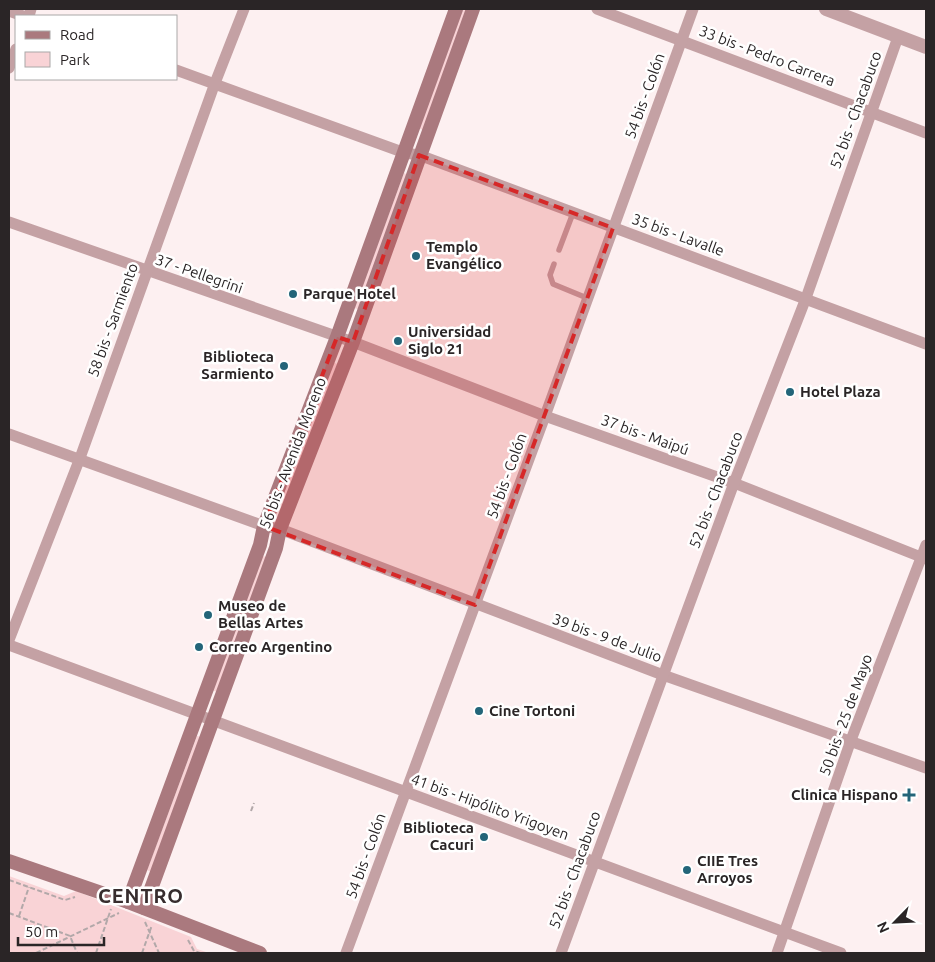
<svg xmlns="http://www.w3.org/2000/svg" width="935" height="962" font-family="Ubuntu,sans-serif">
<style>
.green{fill:#f9d3d6}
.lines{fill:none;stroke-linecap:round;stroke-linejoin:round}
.path{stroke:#b2a8a9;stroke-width:2;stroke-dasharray:5 2.5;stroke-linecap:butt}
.service{stroke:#c4a1a4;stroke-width:5.5}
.minor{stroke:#c4a1a4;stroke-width:11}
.tertiary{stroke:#c4a1a4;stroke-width:14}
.secondary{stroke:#aa797e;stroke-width:14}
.marked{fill:#d62828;fill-opacity:0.2;stroke:#d62828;stroke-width:4;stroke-dasharray:10 6;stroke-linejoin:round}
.poi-dot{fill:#236579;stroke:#fff;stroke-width:2}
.labels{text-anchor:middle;stroke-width:5;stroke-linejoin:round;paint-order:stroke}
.street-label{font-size:15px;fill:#2a2526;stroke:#fff}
.poi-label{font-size:15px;font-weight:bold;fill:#2a2526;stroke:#fff;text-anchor:start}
.district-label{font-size:20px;font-weight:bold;letter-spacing:1px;fill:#372d2e;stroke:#fff}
</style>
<rect width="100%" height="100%" fill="#fdf0f1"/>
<g class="green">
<path d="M462 9H468L423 130 418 128Z"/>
<path d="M404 173 408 175 358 309 354 308Z"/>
<path d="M333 362 337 364 287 498 283 497Z"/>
<path d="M262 556 267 557 217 692 212 690Z"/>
<path d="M197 736 201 737 151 872 147 870Z"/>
<path d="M9 876 64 896 76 891 191 937 197 949 209 953H9Z"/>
</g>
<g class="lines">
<g class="path">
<path d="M251 811 254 803"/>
<path d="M9 880 65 900 75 897"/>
<path d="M9 913 70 936 77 953"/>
<path d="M19 916 29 887"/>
<path d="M145 922 159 953"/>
<path d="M188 940 194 951 200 953"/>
<path d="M36 953 119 913"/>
<path d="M96 953 111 909"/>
<path d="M142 953 152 925"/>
</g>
<g class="service">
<path d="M559 250 573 213"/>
<path d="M554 264 550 275 553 284 587 298"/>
</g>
<g class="minor">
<path d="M597 9 926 133"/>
<path d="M9 11 23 16"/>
<path d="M29 16 31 9"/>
<path d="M9 68 16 49"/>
<path d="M176 70 405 153 419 155 926 344"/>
<path d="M9 222 353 342 545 416 734 483 926 559"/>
<path d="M9 434 264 526 280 529 663 675 926 768"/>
<path d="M9 640 80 458 215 83 244 9"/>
<path d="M9 645 841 953"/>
<path d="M346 953 545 416 693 9"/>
<path d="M561 953 734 483 806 298 898 37"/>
<path d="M777 953 851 740 926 545"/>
</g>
<path class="tertiary" d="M826 9 926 47"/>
<g class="secondary">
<path d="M9 861 128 902 260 953"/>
<path d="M128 902 260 545 264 526 337 337 456 9"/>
<path d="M144 908 276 548 280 529 353 342 473 9"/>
</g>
</g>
<path class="marked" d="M419 155 613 228 475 605 264 526 337 337 353 342Z"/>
<g class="poi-dot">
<circle cx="416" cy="256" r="5"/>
<circle cx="293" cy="294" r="5"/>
<circle cx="398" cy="341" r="5"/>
<circle cx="284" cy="366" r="5"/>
<circle cx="790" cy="392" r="5"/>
<circle cx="208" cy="615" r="5"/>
<circle cx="199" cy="647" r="5"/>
<circle cx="479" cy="711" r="5"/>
<path d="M906.5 787.5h5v5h5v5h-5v5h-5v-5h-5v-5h5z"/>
<circle cx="484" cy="837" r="5"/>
<circle cx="687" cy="870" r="5"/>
</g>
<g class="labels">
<g class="street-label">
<text transform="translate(767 56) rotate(21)" y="5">33 bis - Pedro Carrera</text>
<text transform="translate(645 96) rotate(-70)" y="5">54 bis - Colón</text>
<text transform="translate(856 110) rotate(-70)" y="5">52 bis - Chacabuco</text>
<text transform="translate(678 235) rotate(20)" y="5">35 bis - Lavalle</text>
<text transform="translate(199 274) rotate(19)" y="5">37 - Pellegrini</text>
<text transform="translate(113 320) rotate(-70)" y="5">58 bis - Sarmiento</text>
<text transform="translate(645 435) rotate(20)" y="5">37 bis - Maipú</text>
<text transform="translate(293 453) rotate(-69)" y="5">56 bis - Avenida Moreno</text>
<text transform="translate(507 476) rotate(-70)" y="5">54 bis - Colón</text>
<text transform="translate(716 490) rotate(-69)" y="5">52 bis - Chacabuco</text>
<text transform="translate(607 638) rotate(20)" y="5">39 bis - 9 de Julio</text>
<text transform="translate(846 715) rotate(-70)" y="5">50 bis - 25 de Mayo</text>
<text transform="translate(490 807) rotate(20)" y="5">41 bis - Hipólito Yrigoyen</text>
<text transform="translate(366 856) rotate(-70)" y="5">54 bis - Colón</text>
<text transform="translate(575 870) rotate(-70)" y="5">52 bis - Chacabuco</text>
</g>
<g class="poi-label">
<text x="426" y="252">Templo<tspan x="426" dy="17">Evangélico</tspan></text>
<text x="303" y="299">Parque Hotel</text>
<text x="408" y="337">Universidad<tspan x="408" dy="17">Siglo 21</tspan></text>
<text x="274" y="362" text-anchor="end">Biblioteca<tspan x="274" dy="17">Sarmiento</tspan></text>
<text x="800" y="397">Hotel Plaza</text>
<text x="218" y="611">Museo de<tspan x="218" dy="17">Bellas Artes</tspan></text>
<text x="209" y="652">Correo Argentino</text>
<text x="489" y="716">Cine Tortoni</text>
<text x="898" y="800" text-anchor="end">Clinica Hispano</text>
<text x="474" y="833" text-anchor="end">Biblioteca<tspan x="474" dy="17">Cacuri</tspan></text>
<text x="697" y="866">CIIE Tres<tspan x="697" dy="17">Arroyos</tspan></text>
</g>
<g class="district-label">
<text x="141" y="903">CENTRO</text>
</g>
</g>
<rect width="935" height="962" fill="none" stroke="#2a2526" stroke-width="20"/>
<rect x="15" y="15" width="162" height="65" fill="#ffffff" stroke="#aaa8a8"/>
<rect x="25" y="31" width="25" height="8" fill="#aa797e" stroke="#aaa8a8"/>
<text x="60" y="40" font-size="15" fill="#2a2526">Road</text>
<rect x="25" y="52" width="25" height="15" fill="#f9d3d6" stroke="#aaa8a8"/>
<text x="60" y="65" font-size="15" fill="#2a2526">Park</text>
<g transform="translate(895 922) rotate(246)" stroke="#ffffff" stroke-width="4" paint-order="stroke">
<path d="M0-4L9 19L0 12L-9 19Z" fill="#2a2526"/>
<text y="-8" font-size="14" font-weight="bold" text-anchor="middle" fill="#2a2526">N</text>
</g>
<path d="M18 937v8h86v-8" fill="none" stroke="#2a2526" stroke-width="2.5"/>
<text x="25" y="937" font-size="15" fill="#2a2526" stroke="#ffffff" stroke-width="4" paint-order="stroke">50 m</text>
</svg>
